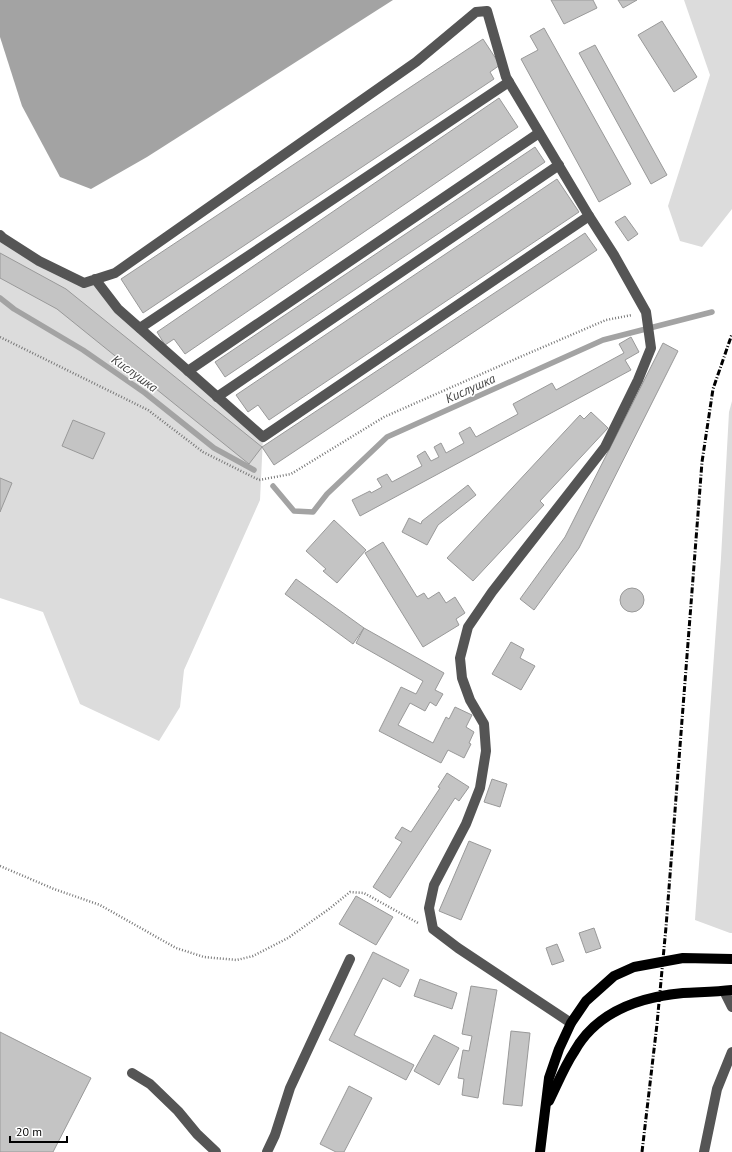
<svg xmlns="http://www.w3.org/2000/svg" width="732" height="1152" font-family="'PT Sans',sans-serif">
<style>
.green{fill:#dcdcdc}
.water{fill:#a3a3a3}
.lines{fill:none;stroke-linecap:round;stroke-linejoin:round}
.stream{stroke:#a3a3a3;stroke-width:5.5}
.building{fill:#c4c4c4;stroke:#999}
.path{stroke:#777;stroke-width:2.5;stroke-dasharray:1 2;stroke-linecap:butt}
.minor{stroke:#555;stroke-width:10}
.major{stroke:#000;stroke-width:10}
.rail{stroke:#000;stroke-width:3;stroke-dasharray:6 2 1 2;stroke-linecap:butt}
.labels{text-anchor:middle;stroke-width:3;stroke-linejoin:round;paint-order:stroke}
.water-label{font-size:13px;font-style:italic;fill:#444;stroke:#fff}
</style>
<rect width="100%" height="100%" fill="#fff"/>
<g class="green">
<path d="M684 0H732V209L702 247 680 241 668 206 710 75Z"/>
<path d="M0 235 84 283 95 279 118 309 263 437 260 500 184 670 180 707 159 741 80 704 43 612 0 598Z"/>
<path d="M732 401V933H730L695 920 721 558 729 412Z"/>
</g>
<path class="water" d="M0 0H393L147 157 91 189 60 177 22 106 0 37Z"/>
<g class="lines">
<g class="stream">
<path d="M0 298 14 309 83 350 145 393 214 448 254 470"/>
<path d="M273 486 294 511 313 512 327 494 387 437 603 340 712 312"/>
</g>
</g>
<g class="building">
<path d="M551 0H593L597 8 564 24Z"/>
<path d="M618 0H637L623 8Z"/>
<path d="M662 21 697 77 674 92 638 35Z"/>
<path d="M544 28 631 184 599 202 521 59 538 50 530 36Z"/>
<path d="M483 39 500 65 490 72 494 79 143 313 121 279Z"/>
<path d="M595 45 667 175 651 184 579 53Z"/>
<path d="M499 98 518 127 185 354 174 339 165 345 157 332Z"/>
<path d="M535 147 545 162 225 377 215 362Z"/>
<path d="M557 179 579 212 269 420 258 405 248 412 236 395Z"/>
<path d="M625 216 638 234 628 241 615 222Z"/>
<path d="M585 233 597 250 274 465 262 447Z"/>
<path d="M0 253 66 289 262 447 249 464 57 309 0 278Z"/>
<path d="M631 337 639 352 625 360 631 370 360 516 352 500 370 491 371 493 382 487 377 479 387 474 392 482 422 466 417 456 425 451 431 461 439 457 434 447 441 443 446 453 464 443 459 433 470 427 476 437 518 414 513 404 552 383 556 390 624 353 619 344Z"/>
<path d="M663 343 678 351 579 548 534 610 520 599 565 537Z"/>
<path d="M591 412 608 428 540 501 544 505 473 581 447 558 580 415 584 419Z"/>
<path d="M73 420 105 433 93 459 62 446Z"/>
<path d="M0 478 12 483 0 512Z"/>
<path d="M468 485 476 495 438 525 427 545 402 532 409 518 421 524 422 521Z"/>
<path d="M334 520 366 550 337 583 323 571 326 569 306 551Z"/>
<path d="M383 542 417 597 424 593 428 599 439 592 446 603 455 597 465 613 456 619 459 625 423 647 365 553Z"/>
<path d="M296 579 364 628 353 644 285 594Z"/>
<circle cx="632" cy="600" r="12"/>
<path d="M364 628 444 673 435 690 443 694 436 706 430 702 425 711 410 703 398 725 433 743 446 717 449 719 455 707 472 715 466 727 474 732 469 743 471 744 464 758 448 750 441 763 379 731 401 687 416 694 423 681 356 643Z"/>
<path d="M511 642 524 649 520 658 535 666 521 690 492 674Z"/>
<path d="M447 773 469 787 459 801 455 798 390 898 373 887 402 842 395 838 402 827 411 832 440 788 438 787Z"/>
<path d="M492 779 507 784 500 807 484 802Z"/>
<path d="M469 841 491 850 461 920 439 911Z"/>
<path d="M356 896 393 917 376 945 339 924Z"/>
<path d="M594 928 601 948 586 953 579 933Z"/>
<path d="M557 944 564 961 552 965 546 948Z"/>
<path d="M373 952 409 970 400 987 383 978 354 1035 414 1065 406 1080 329 1040Z"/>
<path d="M420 979 457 993 452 1009 414 996Z"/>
<path d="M471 986 497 990 478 1098 462 1095 464 1079 458 1078 463 1050 469 1051 472 1036 462 1034Z"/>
<path d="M511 1031 530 1033 522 1106 503 1104Z"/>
<path d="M0 1032 91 1078 53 1152H0Z"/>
<path d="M434 1035 459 1048 439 1085 414 1071Z"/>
<path d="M349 1086 372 1098 344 1152H336L320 1144Z"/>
</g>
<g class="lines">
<g class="path">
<path d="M0 337 148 410 203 452 259 480 291 474 384 417 520 357 606 320 632 315"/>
<path d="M0 866 54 889 100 905 176 948 204 957 237 960 253 956 288 938 329 909 350 892 364 893 418 923"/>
</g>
<g class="minor">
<path d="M0 235 3 238 39 261 84 283 115 273 416 62 476 12 487 11 506 77 589 216 263 437 118 309 95 279"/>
<path d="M140 328 509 82"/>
<path d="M188 371 539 133"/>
<path d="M217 397 559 165"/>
<path d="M724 991 732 1007"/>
<path d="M571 1023 458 948 433 929 429 908 434 885 466 824 480 788 486 751 484 724 470 700 462 678 460 658 468 627 492 592 605 447 638 380 651 348 646 312 614 255 589 216"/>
<path d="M132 1073 150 1084 178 1111 197 1134 216 1152"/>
<path d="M267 1152 275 1135 290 1088 350 959"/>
<path d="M704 1152 717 1089 732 1052"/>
</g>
<g class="major">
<path d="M549 1101C557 1085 564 1067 574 1052 596 1012 640 997 683 993 699 992 716 992 732 990"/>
<path d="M540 1152 549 1078 559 1049 571 1023 586 1001 614 976 634 967 683 958 732 959"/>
</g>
<path class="rail" d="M642 1152 657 1024 666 927 702 462 713 389 732 334"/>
</g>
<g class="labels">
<g class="water-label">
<text transform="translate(135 373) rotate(36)" y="5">Кислушка</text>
<text transform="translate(470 388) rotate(-24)" y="5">Кислушка</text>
</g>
</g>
<path d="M10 1136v6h57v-6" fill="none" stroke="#000000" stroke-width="2"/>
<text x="16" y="1136" font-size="12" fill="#000000" stroke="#ffffff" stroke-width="3" paint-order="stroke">20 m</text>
</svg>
